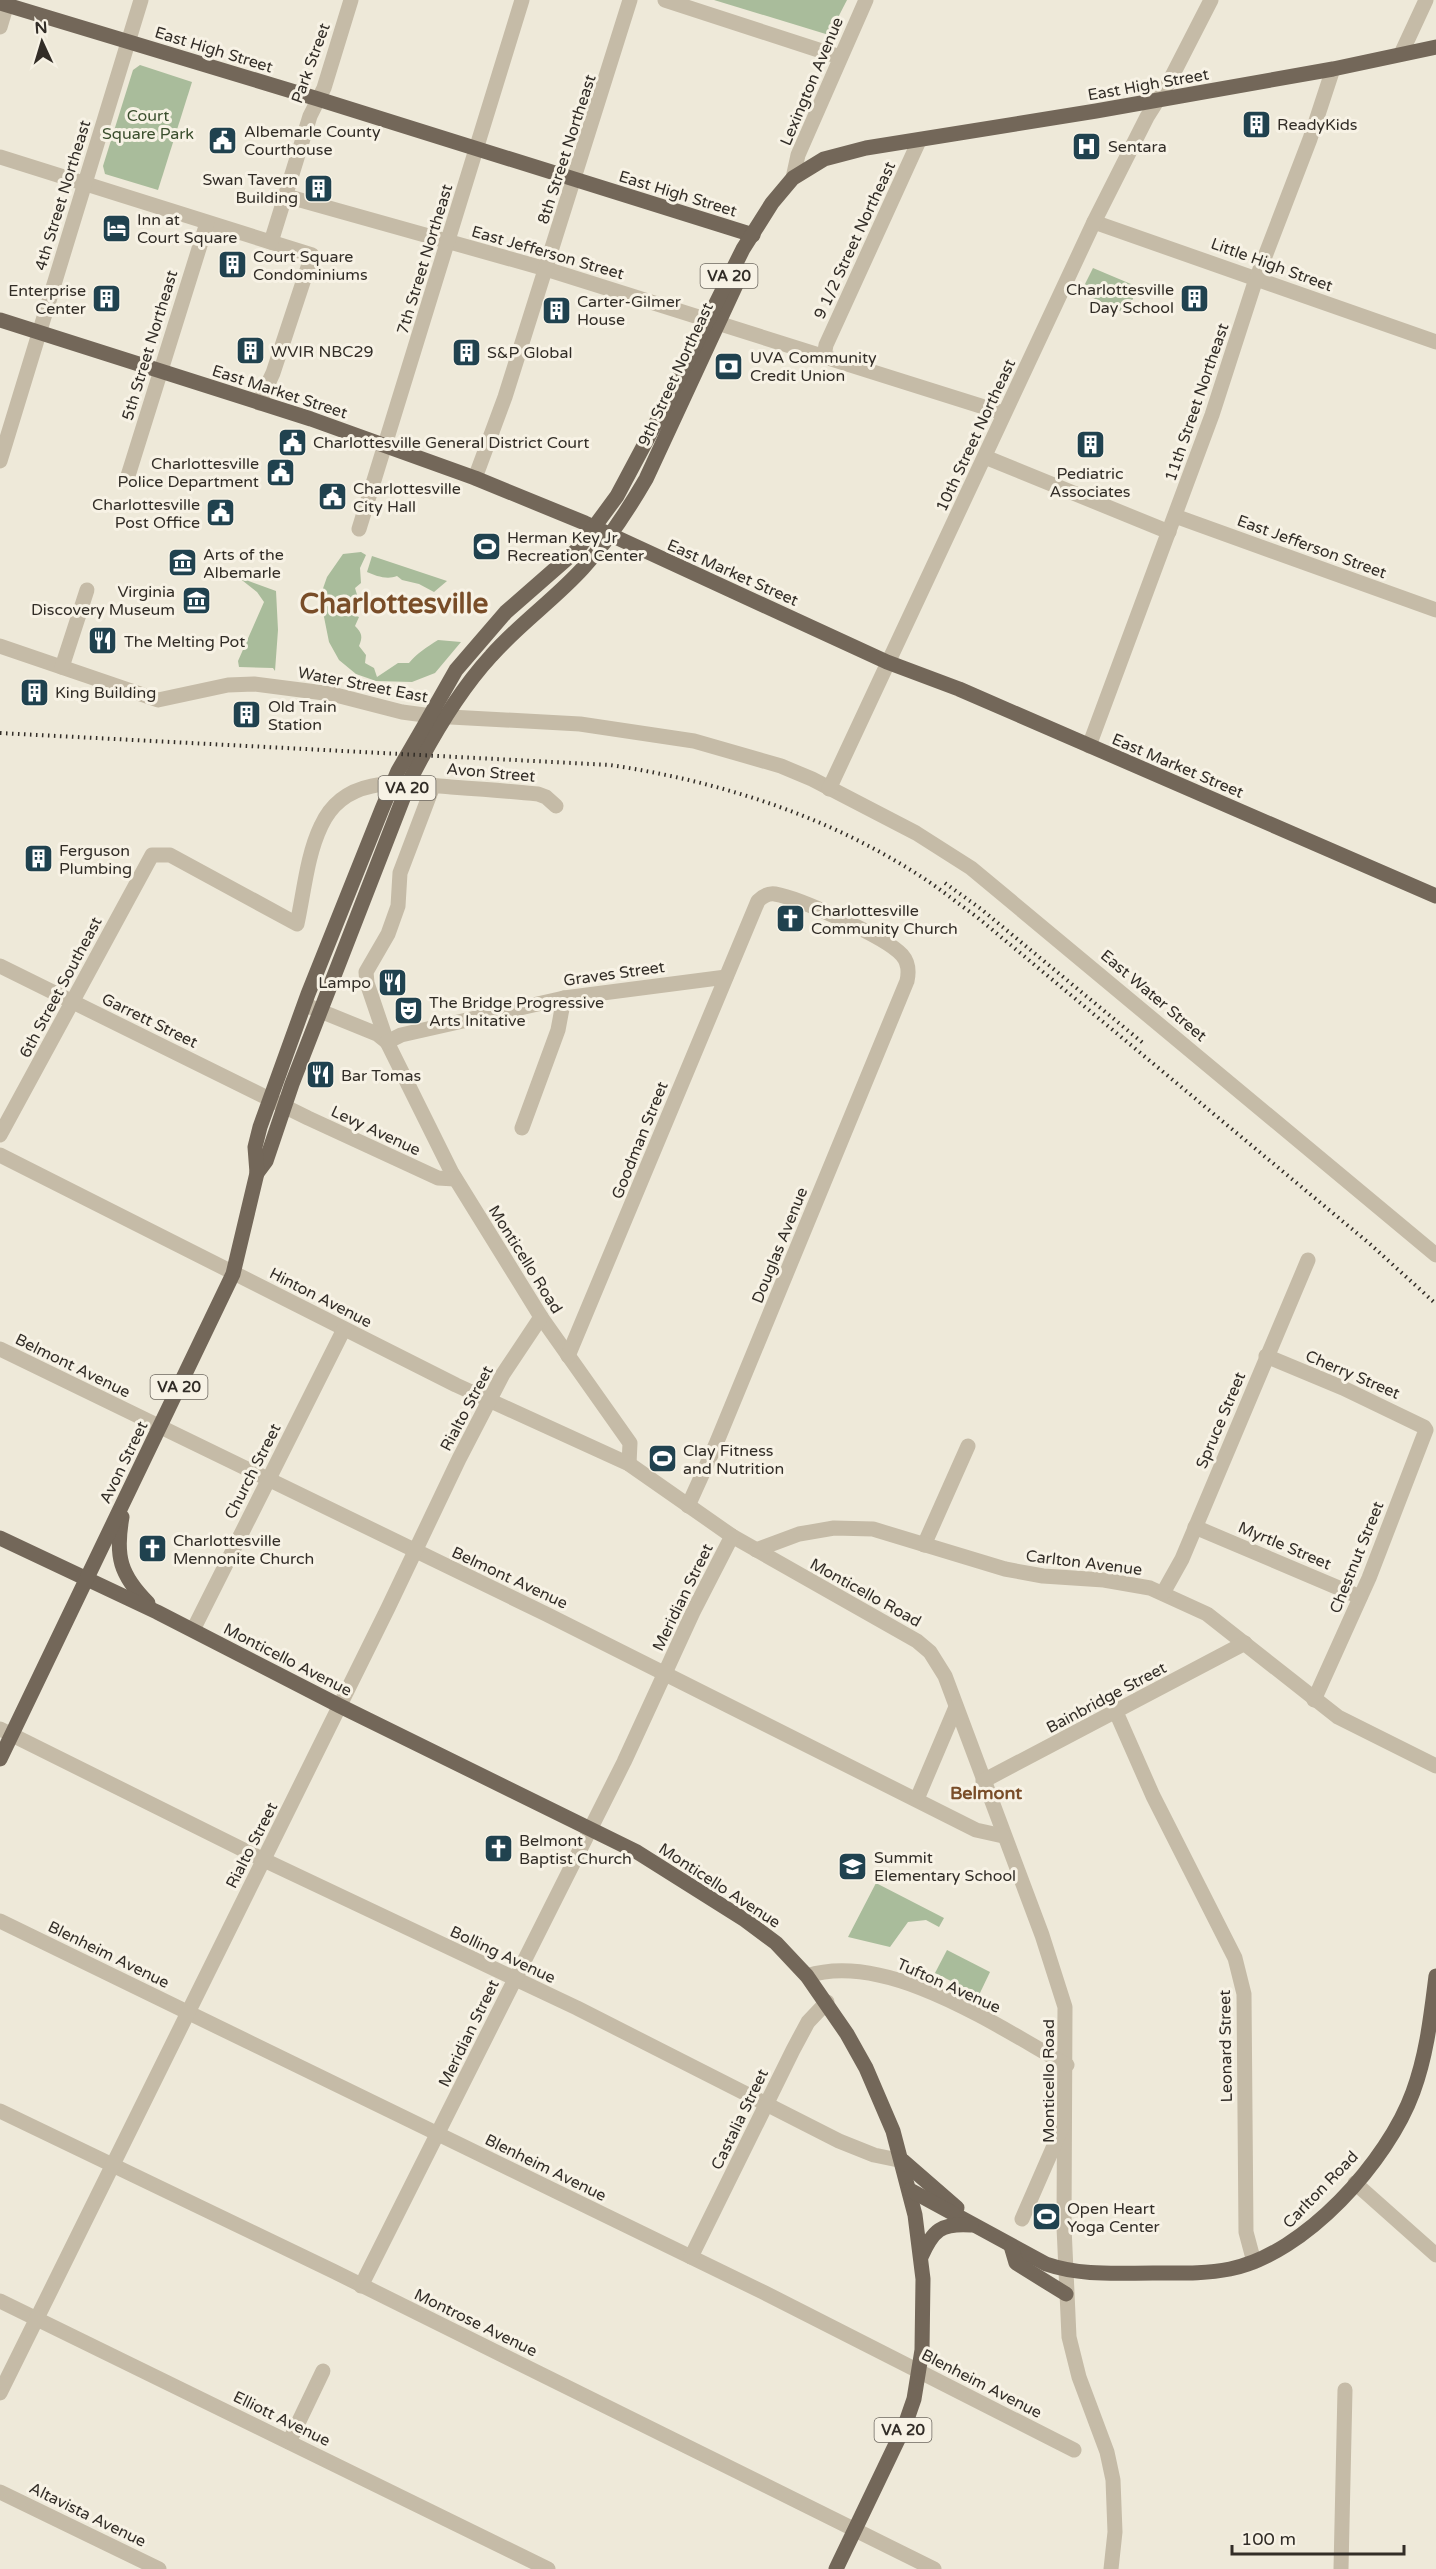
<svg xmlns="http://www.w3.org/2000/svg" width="1436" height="2569" font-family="'Varela Round',sans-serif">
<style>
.green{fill:#a9bc9b}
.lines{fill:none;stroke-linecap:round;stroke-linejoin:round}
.minor{stroke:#c5bba7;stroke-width:15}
.major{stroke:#736759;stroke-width:15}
.rail{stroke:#322d27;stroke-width:4;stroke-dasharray:1.5 4.5;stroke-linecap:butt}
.labels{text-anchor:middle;stroke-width:6;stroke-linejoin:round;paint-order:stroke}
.shield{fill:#f7f2e5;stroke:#6d6860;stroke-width:1.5}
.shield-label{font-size:15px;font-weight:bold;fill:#322d27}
.street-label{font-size:16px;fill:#322d27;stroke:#f7f2e5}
.park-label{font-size:16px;fill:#3a4e2d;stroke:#f7f2e5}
.poi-label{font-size:16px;fill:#322d27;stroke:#f7f2e5;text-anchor:start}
.neighbourhood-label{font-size:18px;font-weight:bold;fill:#794d28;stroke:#f7f2e5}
.town-label{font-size:28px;font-weight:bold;fill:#794d28;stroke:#f7f2e5}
</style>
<rect width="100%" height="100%" fill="#eee9d9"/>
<g class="green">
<path d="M714 0H847L829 35Z"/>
<path d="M140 65 192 82 158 190 105 174 103 166 133 70Z"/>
<path d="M1093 268 1138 287 1126 314 1081 292Z"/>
<path d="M361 552 366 555 360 568 361 583 355 588 358 598 354 605 358 610 320 597 327 577 343 554Z"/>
<path d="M372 556 447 581 434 592 419 584 402 580 397 576C387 580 376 576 367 572Z"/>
<path d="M238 577 276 591 278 630 275 671 273 668 239 667 238 661 264 602 257 592Z"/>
<path d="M329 606 359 617 355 626C362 633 363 637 359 646L366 655 365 663 374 668 377 677 398 663H409C417 653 427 647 438 640L461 642 435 673 412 682 376 681 356 674 339 660 329 642 322 607Z"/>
<path d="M876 1883 944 1918 939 1927 926 1920 908 1922 890 1947 848 1937Z"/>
<path d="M947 1950 990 1972 979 1995 935 1973Z"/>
</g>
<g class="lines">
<g class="minor">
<path d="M665 0 840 57"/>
<path d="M0 27 8 0"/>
<path d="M1401 54 1426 0"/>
<path d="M0 157 312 255 273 373 259 403"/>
<path d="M793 178 798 155 866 0"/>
<path d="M286 196 546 269 1003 413"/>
<path d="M1094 222 1436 342"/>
<path d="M271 242 310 116 324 88 351 0"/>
<path d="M824 356 826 345 919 141"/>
<path d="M985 457 1169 532"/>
<path d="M0 461 141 0"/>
<path d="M475 478 505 397 630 0"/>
<path d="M127 479 207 223"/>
<path d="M1175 516 1436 610"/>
<path d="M359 529 522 0"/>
<path d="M0 646 158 700 228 685 254 684 332 694 402 712 432 716 580 724 694 741 781 766 812 779 916 833 971 868 1436 1255"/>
<path d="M62 667 87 590"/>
<path d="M1089 746 1212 415 1254 285 1310 139 1333 69"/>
<path d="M433 786 400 873 398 906 388 934 366 972 367 983 387 1042 452 1173 541 1317 630 1443 629 1464"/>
<path d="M829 789 1094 222 1147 117 1169 82 1211 0"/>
<path d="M0 966 308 1118 438 1178 455 1179"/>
<path d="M308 1006 377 1034 387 1042"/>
<path d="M387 1042 401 1035 564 998 726 977"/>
<path d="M522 1128 558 1030 564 998"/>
<path d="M0 1135 152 855H170L297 924C304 892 307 855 321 826 345 773 403 783 451 787 480 789 509 791 538 794L546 797 556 806"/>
<path d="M0 1155 456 1385 629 1464 732 1536 917 1641 930 1652 945 1676 1042 1935 1065 2007 1064 2227 1069 2337 1079 2377 1107 2452 1113 2480 1115 2532 1111 2569"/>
<path d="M0 1349 546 1614 976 1830 1003 1836"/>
<path d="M568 1356 758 901C763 896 768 893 775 894 799 898 886 937 902 955 909 963 909 972 907 981L716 1444 688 1506"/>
<path d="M1266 1356 1343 1388 1424 1427 1426 1430 1369 1578 1314 1700"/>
<path d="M1195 1527 1360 1597"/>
<path d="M924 1545 968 1446"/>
<path d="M756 1550 799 1534 834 1528 873 1529 1005 1569 1043 1576 1104 1580 1150 1588 1207 1614 1338 1717 1436 1766"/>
<path d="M1163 1593 1182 1559 1308 1260"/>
<path d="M193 1630 344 1329"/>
<path d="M1116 1712 1153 1796 1235 1958 1244 1994 1246 2232 1254 2262"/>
<path d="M0 1729 264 1860 577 2008 839 2141 874 2155 903 2161"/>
<path d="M983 1781 1245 1643"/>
<path d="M917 1799 956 1707"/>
<path d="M0 1921 765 2293 1074 2450"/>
<path d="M807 1976C887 1950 998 2027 1067 2065"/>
<path d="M0 2111 333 2271 934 2569"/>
<path d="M1355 2183 1436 2255"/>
<path d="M1022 2219 1063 2125"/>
<path d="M691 2257 793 2050 808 2022 827 2002"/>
<path d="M361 2286 624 1762 693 1612 732 1536"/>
<path d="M0 2301 548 2569"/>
<path d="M0 2393 388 1608 459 1459 503 1374 541 1317"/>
<path d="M289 2442 323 2371"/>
<path d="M0 2492 159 2569"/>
<path d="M1341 2569 1345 2390"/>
</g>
<g class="major">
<path d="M0 3 318 99 753 235"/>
<path d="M0 320 311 419 475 478 585 523 887 662 959 689 1436 896"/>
<path d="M257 1173 266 1161 292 1084 411 778C433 735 458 692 491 656 519 624 555 599 583 568 608 541 628 510 646 479L741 274"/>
<path d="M122 1517C115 1556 120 1575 148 1603"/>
<path d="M0 1538 157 1612 340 1706 637 1852 745 1920 776 1943 807 1976 847 2034 866 2068 893 2131 915 2215 923 2279 922 2350 914 2399 905 2425 836 2569"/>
<path d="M0 1759 233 1274 257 1173 255 1147 260 1127 308 994 382 809 398 771 423 728 456 670 506 612 578 549 617 496 666 404 743 249 772 203 793 178 824 159 866 148 1096 111 1333 69 1436 47"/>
<path d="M903 2161 957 2208"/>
<path d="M910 2190 1046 2264C1081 2276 1117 2273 1153 2273 1179 2273 1205 2274 1230 2269 1305 2254 1388 2161 1413 2092 1427 2054 1431 2015 1436 1976"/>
<path d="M1011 2246 1016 2263 1066 2294"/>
<path d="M921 2257C933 2230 941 2223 971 2225"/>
</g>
<g class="rail">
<path d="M0 733 610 765C718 781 825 815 917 874 938 887 957 903 977 917L1370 1244 1436 1304"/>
<path d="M945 883 981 909 1143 1043"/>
</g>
</g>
<defs>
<symbol id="building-square" viewBox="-11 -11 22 22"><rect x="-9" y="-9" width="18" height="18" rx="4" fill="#20424f" stroke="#f7f2e5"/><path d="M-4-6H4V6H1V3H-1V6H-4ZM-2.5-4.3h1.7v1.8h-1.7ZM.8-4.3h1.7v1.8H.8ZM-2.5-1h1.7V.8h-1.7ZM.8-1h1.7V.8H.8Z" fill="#fff"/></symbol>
<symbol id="civic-square" viewBox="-11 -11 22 22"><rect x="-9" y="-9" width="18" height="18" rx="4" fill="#20424f" stroke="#f7f2e5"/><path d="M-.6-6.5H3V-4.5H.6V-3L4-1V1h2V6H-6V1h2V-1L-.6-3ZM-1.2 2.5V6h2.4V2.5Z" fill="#fff"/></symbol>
<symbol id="hospital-square" viewBox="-11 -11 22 22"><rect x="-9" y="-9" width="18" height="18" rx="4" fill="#20424f" stroke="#f7f2e5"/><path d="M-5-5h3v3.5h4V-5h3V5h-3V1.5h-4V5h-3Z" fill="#fff"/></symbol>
<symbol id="hotel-square" viewBox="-11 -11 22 22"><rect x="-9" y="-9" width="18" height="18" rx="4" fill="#20424f" stroke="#f7f2e5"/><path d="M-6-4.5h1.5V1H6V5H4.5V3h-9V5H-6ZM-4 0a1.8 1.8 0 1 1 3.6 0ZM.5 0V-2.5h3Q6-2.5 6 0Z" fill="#fff"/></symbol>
<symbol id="bank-square" viewBox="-11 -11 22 22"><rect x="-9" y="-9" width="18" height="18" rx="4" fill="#20424f" stroke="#f7f2e5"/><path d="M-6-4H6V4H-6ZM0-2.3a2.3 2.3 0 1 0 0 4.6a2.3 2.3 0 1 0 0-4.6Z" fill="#fff"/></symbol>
<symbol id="stadium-square" viewBox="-11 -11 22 22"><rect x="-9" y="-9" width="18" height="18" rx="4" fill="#20424f" stroke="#f7f2e5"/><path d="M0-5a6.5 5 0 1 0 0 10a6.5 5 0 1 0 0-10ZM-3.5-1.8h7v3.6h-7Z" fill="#fff"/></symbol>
<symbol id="museum-square" viewBox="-11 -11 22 22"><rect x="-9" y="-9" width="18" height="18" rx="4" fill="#20424f" stroke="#f7f2e5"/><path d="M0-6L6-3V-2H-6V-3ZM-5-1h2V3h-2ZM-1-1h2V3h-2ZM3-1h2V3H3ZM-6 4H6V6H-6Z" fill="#fff"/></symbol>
<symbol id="restaurant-square" viewBox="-11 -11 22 22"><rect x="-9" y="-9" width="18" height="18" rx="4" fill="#20424f" stroke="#f7f2e5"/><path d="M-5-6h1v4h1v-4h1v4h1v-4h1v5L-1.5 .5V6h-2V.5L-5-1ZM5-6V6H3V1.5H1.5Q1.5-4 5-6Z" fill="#fff"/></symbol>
<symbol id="church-square" viewBox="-11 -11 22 22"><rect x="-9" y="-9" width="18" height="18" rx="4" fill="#20424f" stroke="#f7f2e5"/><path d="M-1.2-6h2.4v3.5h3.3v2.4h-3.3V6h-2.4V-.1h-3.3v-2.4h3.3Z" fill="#fff"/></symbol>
<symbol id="theatre-square" viewBox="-11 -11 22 22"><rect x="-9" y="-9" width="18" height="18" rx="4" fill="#20424f" stroke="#f7f2e5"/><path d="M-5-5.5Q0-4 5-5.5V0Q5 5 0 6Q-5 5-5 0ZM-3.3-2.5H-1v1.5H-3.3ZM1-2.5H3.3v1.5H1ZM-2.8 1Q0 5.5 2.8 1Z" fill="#fff"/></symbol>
<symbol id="school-square" viewBox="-11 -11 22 22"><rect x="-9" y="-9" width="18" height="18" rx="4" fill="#20424f" stroke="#f7f2e5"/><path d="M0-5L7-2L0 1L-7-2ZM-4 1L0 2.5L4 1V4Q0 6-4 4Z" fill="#fff"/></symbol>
</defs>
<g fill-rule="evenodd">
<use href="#building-square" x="1240" y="108" width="33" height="33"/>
<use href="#civic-square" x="206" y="124" width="33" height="33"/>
<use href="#hospital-square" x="1070" y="130" width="33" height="33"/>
<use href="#building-square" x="302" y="172" width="33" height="33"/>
<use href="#hotel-square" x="100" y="212" width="33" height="33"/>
<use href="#building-square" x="216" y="248" width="33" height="33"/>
<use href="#building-square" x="1178" y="282" width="33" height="33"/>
<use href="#building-square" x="90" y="282" width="33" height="33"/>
<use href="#building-square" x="540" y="294" width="33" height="33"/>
<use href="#building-square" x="234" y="334" width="33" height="33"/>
<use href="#building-square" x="450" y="336" width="33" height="33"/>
<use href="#bank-square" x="712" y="350" width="33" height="33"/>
<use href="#civic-square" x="276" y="426" width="33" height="33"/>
<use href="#building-square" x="1074" y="428" width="33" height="33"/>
<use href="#civic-square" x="264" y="456" width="33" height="33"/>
<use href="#civic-square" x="316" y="480" width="33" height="33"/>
<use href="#civic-square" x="204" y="496" width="33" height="33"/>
<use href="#stadium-square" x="470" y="530" width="33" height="33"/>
<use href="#museum-square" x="166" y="546" width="33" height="33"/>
<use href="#museum-square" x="180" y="584" width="33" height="33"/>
<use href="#restaurant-square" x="86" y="624" width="33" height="33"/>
<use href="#building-square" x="18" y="676" width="33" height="33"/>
<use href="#building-square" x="230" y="698" width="33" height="33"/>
<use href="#building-square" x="22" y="842" width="33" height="33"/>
<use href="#church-square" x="774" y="902" width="33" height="33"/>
<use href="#restaurant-square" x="376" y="966" width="33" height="33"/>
<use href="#theatre-square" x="392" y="994" width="33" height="33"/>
<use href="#restaurant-square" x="304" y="1058" width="33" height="33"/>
<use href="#stadium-square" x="646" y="1442" width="33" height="33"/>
<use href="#church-square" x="136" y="1532" width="33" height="33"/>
<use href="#church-square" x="482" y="1832" width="33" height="33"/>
<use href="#school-square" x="836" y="1850" width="33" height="33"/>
<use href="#stadium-square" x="1030" y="2200" width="33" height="33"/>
</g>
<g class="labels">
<g class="shield">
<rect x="700.5" y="264" width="57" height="24" rx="4.5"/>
<rect x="378.5" y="776" width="57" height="24" rx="4.5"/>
<rect x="150.5" y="1375" width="57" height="24" rx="4.5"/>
<rect x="874.5" y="2418" width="57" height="24" rx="4.5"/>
</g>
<g class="shield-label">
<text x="729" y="281">VA 20</text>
<text x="407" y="793">VA 20</text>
<text x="179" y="1392">VA 20</text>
<text x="903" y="2435">VA 20</text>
</g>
<g class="street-label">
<text transform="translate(214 49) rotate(17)" y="6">East High Street</text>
<text transform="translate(310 63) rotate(-70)" y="6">Park Street</text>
<text transform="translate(811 81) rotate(-67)" y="6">Lexington Avenue</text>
<text transform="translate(1148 84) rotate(-10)" y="6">East High Street</text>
<text transform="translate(566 149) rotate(-72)" y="6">8th Street Northeast</text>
<text transform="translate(678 193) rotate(17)" y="6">East High Street</text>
<text transform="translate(62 195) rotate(-73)" y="6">4th Street Northeast</text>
<text transform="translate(854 240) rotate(-65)" y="6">9 1/2 Street Northeast</text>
<text transform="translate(548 252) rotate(16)" y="6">East Jefferson Street</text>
<text transform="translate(424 259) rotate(-73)" y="6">7th Street Northeast</text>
<text transform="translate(1272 264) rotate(20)" y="6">Little High Street</text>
<text transform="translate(149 345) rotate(-73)" y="6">5th Street Northeast</text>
<text transform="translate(675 374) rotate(-65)" y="6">9th Street Northeast</text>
<text transform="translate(280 391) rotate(18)" y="6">East Market Street</text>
<text transform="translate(1196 402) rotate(-71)" y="6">11th Street Northeast</text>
<text transform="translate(975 435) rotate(-65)" y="6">10th Street Northeast</text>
<text transform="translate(1312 546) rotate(20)" y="6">East Jefferson Street</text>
<text transform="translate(733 572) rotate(24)" y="6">East Market Street</text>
<text transform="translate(363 684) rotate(11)" y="6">Water Street East</text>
<text transform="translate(1178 765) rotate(23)" y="6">East Market Street</text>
<text transform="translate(491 772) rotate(5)" y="6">Avon Street</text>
<text transform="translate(614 973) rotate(-8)" y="6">Graves Street</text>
<text transform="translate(60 987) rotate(-62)" y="6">6th Street Southeast</text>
<text transform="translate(1154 995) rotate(40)" y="6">East Water Street</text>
<text transform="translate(150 1020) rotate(26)" y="6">Garrett Street</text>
<text transform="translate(376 1130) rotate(25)" y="6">Levy Avenue</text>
<text transform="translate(639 1140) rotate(-68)" y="6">Goodman Street</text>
<text transform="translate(779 1245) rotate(-68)" y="6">Douglas Avenue</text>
<text transform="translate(526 1259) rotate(58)" y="6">Monticello Road</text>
<text transform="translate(321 1297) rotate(27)" y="6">Hinton Avenue</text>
<text transform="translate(73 1365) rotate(26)" y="6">Belmont Avenue</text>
<text transform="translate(1353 1374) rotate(23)" y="6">Cherry Street</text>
<text transform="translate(466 1408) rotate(-62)" y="6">Rialto Street</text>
<text transform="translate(1220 1420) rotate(-67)" y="6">Spruce Street</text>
<text transform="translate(123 1462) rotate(-64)" y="6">Avon Street</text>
<text transform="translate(252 1471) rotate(-63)" y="6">Church Street</text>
<text transform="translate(1285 1545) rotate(23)" y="6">Myrtle Street</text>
<text transform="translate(1356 1557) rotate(-68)" y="6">Chestnut Street</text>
<text transform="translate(1084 1562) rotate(7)" y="6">Carlton Avenue</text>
<text transform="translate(510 1577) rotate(25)" y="6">Belmont Avenue</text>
<text transform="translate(866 1592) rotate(29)" y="6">Monticello Road</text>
<text transform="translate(682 1597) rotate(-64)" y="6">Meridian Street</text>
<text transform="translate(288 1659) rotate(27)" y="6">Monticello Avenue</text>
<text transform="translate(1106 1697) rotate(-28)" y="6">Bainbridge Street</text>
<text transform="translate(251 1845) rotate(-63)" y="6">Rialto Street</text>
<text transform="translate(720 1885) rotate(33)" y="6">Monticello Avenue</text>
<text transform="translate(109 1954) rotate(26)" y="6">Blenheim Avenue</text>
<text transform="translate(503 1954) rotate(25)" y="6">Bolling Avenue</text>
<text transform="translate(949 1985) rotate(24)" y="6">Tufton Avenue</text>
<text transform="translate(468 2033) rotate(-64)" y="6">Meridian Street</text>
<text transform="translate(1225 2046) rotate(-91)" y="6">Leonard Street</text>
<text transform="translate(1048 2081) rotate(-90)" y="6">Monticello Road</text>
<text transform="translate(739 2119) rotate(-64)" y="6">Castalia Street</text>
<text transform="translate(546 2167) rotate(26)" y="6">Blenheim Avenue</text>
<text transform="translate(1320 2189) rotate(-46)" y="6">Carlton Road</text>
<text transform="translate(476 2322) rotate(26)" y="6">Montrose Avenue</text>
<text transform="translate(982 2383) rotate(27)" y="6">Blenheim Avenue</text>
<text transform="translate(282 2418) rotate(26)" y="6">Elliott Avenue</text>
<text transform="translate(88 2514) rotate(26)" y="6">Altavista Avenue</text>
</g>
<g class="park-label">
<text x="148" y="121">Court<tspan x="148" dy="18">Square Park</tspan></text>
</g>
<g class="poi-label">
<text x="1277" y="130">ReadyKids</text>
<text x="244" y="137">Albemarle County<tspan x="244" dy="18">Courthouse</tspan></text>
<text x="1108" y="152">Sentara</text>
<text x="298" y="185" text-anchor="end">Swan Tavern<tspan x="298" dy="18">Building</tspan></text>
<text x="137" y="225">Inn at<tspan x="137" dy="18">Court Square</tspan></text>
<text x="253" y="262">Court Square<tspan x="253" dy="18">Condominiums</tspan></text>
<text x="1174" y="295" text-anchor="end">Charlottesville<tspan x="1174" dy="18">Day School</tspan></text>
<text x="86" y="296" text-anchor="end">Enterprise<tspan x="86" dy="18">Center</tspan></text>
<text x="577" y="307">Carter-Gilmer<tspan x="577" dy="18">House</tspan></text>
<text x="271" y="357">WVIR NBC29</text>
<text x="487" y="358">S&amp;P Global</text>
<text x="750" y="363">UVA Community<tspan x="750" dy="18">Credit Union</tspan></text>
<text x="313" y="448">Charlottesville General District Court</text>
<text x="259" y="469" text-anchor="end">Charlottesville<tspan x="259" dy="18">Police Department</tspan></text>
<text x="1090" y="479" text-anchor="middle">Pediatric<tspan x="1090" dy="18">Associates</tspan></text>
<text x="353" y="494">Charlottesville<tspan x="353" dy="18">City Hall</tspan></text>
<text x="200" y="510" text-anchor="end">Charlottesville<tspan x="200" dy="18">Post Office</tspan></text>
<text x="507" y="543">Herman Key Jr<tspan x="507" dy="18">Recreation Center</tspan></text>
<text x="203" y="560">Arts of the<tspan x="203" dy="18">Albemarle</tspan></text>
<text x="175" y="597" text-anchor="end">Virginia<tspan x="175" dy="18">Discovery Museum</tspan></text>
<text x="124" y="647">The Melting Pot</text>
<text x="55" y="698">King Building</text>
<text x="268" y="712">Old Train<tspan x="268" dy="18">Station</tspan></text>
<text x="59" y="856">Ferguson<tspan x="59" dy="18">Plumbing</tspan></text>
<text x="811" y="916">Charlottesville<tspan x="811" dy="18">Community Church</tspan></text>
<text x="371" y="988" text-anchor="end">Lampo</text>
<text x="429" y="1008">The Bridge Progressive<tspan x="429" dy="18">Arts Initative</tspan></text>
<text x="341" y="1081">Bar Tomas</text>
<text x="683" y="1456">Clay Fitness<tspan x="683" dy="18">and Nutrition</tspan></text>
<text x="173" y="1546">Charlottesville<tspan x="173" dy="18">Mennonite Church</tspan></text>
<text x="519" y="1846">Belmont<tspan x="519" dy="18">Baptist Church</tspan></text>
<text x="874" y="1863">Summit<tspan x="874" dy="18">Elementary School</tspan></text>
<text x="1067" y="2214">Open Heart<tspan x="1067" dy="18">Yoga Center</tspan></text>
</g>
<g class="neighbourhood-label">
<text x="986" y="1799">Belmont</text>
</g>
<g class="town-label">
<text x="394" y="613">Charlottesville</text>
</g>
</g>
<g transform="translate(42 42) rotate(356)" stroke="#f7f2e5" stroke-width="4.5" paint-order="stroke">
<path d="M0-4.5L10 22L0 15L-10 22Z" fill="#322d27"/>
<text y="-9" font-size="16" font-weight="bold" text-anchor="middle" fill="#322d27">N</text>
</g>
<path d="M1232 2545v9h172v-9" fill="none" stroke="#322d27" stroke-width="3"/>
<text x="1241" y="2545" font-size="18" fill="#322d27" stroke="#f7f2e5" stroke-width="4.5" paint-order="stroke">100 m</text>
</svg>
